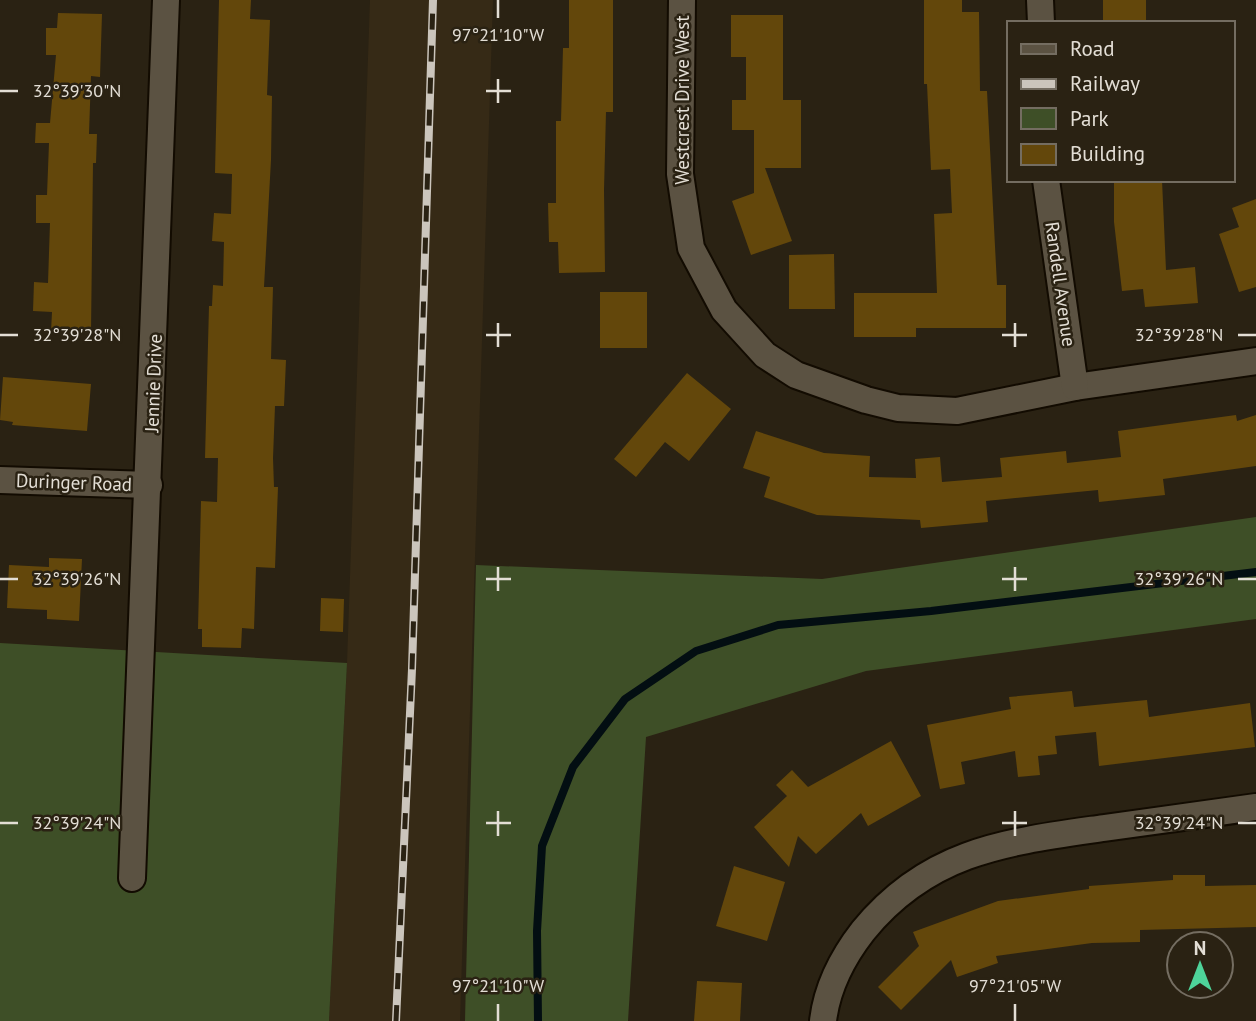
<svg xmlns="http://www.w3.org/2000/svg" width="1256" height="1021" font-family="'PT Sans',sans-serif">
<style>
.built{fill:#362a16}
.green{fill:#3e4f27}
.lines{fill:none;stroke-linecap:round;stroke-linejoin:round}
.stream{stroke:#030e12;stroke-width:8}
.building{fill:#63470b}
.minor-casing{stroke:#120b01;stroke-width:30}
.minor{stroke:#5b5242;stroke-width:26}
.rail-casing{stroke:#cbc5bc;stroke-width:8}
.rail{stroke:#2a2213;stroke-width:5;stroke-dasharray:16;stroke-linecap:butt}
.ticks{fill:none;stroke:#e3ded5;stroke-width:2.5}
.labels{text-anchor:middle;stroke-width:5;stroke-linejoin:round;paint-order:stroke}
.street-label{font-size:19px;fill:#e3ded5;stroke:#2a2213}
.ticks-label{font-size:18px;text-anchor:middle;fill:#e3ded5;stroke:#2a2213;stroke-width:5;stroke-linejoin:round;paint-order:stroke}
</style>
<rect width="100%" height="100%" fill="#2a2213"/>
<path class="built" d="M370 0H493L460 1021H329L347 663Z"/>
<g class="green">
<path d="M1256 517V619L866 671 646 737 628 1021H465L476 565 822 579Z"/>
<path d="M0 643 347 663 329 1021H0Z"/>
</g>
<g class="lines">
<path class="stream" d="M538 1021 537 931 542 846 573 767 625 699 696 651 778 625 931 611 1256 572"/>
</g>
<g class="building">
<path d="M219 0H251L250 19 270 20 267 95 272 96 271 160 264 287H273L271 359 286 360 284 406H275L273 458 274 487H278L275 568 256 567 254 629 242 628 241 648 202 647V629H198L201 501 217 502 218 458H205L209 306H212L213 285 223 286 224 242 212 241 214 213 231 214 232 174 215 173Z"/>
<path d="M569 0H613V112H606L604 190 605 272 559 273 558 242H549L548 203H556V121H561L563 48H569Z"/>
<path d="M924 0H962V12H979L980 91H987L997 285H1006V328H916V337H854V293H937L934 214 952 213 950 169 931 170 927 84H924Z"/>
<rect x="1103" y="0" width="43" height="23"/>
<path d="M58 13 102 14 100 77 91 76 89 134H97L96 163H93L91 333 51 332 52 312 33 311 34 282 48 283 50 223H36V195H47L49 143H35L36 123H50L56 55H46V28H57Z"/>
<path d="M731 15H783V100H801V168H765L792 241 751 255 732 201 754 193V130H732V100H746V57H731Z"/>
<path d="M1114 180H1162L1166 270 1195 267 1198 303 1145 307 1143 289 1122 291 1114 222Z"/>
<path d="M1256 199V287L1239 292 1219 234 1239 227 1232 208Z"/>
<path d="M834 254 835 309H789V255Z"/>
<rect x="600" y="292" width="47" height="56"/>
<path d="M687 373 731 409 689 461 665 442 636 477 614 459Z"/>
<path d="M3 377 91 384 87 431 12 425 13 422 0 420Z"/>
<path d="M1236 415 1237 421 1256 415V466L1163 479 1165 495 1099 502 1098 490 986 501 988 522 921 528 920 520 817 515 764 497 770 477 743 468 756 431 824 453 870 456 869 477 916 478 915 459 940 457 942 482 1002 477 1000 458 1066 451 1067 463 1121 457 1118 431Z"/>
<path d="M49 558 82 559 79 621 47 619V610L7 608 9 565 49 567Z"/>
<path d="M321 598 344 599 343 632 320 631Z"/>
<path d="M1072 691 1074 707 1147 700 1149 717 1250 703 1255 747 1099 766 1096 732 1055 736 1057 754 1038 756 1040 775 1018 777 1015 751 961 762 965 784 940 789 927 725 1011 709 1009 697Z"/>
<path d="M891 741 921 796 868 826 861 813 816 854 798 836 789 867 754 827 787 796 776 785 792 770 808 787Z"/>
<path d="M734 866 785 882 767 941 716 926Z"/>
<path d="M1173 875H1205V886L1256 885V927L1140 930V942L1092 943 996 956 998 963 957 977 951 960 901 1010 878 987 919 946 913 932 998 901 1089 889V886L1173 880Z"/>
<path d="M697 981 742 983 740 1021H694Z"/>
</g>
<g class="lines">
<defs>
<g id="minor">
<path d="M682 0 680 174 691 248 724 310 765 355 796 375 866 400 898 408 957 411 1075 387 1256 361"/>
<path d="M1040 0 1041 23"/>
<path d="M1046 180 1075 387"/>
<path d="M0 480 149 485"/>
<path d="M132 878 166 0"/>
<path d="M823 1021C827 987 842 958 863 931 929 850 1007 842 1104 828 1154 821 1205 814 1256 807"/>
</g>
</defs>
<use href="#minor" class="minor-casing"/>
<use href="#minor" class="minor"/>
<defs>
<path id="rail" d="M396 1021 412 669 433 0"/>
</defs>
<use href="#rail" class="rail-casing"/>
<use href="#rail" class="rail"/>
</g>
<path class="ticks" d="M498 0V18M498 79V103M0 91H18M486 91H511M498 323V347M1015 323V347M0 335H18M486 335H511M1002 335H1027M1238 335H1256M498 567V591M1015 567V591M0 579H18M486 579H511M1002 579H1027M1238 579H1256M498 811V836M1015 811V836M0 823H18M486 823H511M1002 823H1027M1238 823H1256M498 1004V1021M1015 1004V1021"/>
<g class="labels">
<g class="street-label">
<text transform="translate(682 100) rotate(-90)" y="7">Westcrest Drive West</text>
<text transform="translate(1061 284) rotate(82)" y="7">Randell Avenue</text>
<text transform="translate(153 383) rotate(-88)" y="7">Jennie Drive</text>
<text transform="translate(74 482) rotate(2)" y="7">Duringer Road</text>
</g>
</g>
<g class="ticks-label">
<text x="498" y="41">97°21'10"W</text>
<text x="77" y="97">32°39'30"N</text>
<text x="77" y="341">32°39'28"N</text>
<text x="1179" y="341">32°39'28"N</text>
<text x="77" y="585">32°39'26"N</text>
<text x="1179" y="585">32°39'26"N</text>
<text x="77" y="829">32°39'24"N</text>
<text x="1179" y="829">32°39'24"N</text>
<text x="498" y="992">97°21'10"W</text>
<text x="1015" y="992">97°21'05"W</text>
</g>
<rect x="1007" y="21" width="228" height="161" fill="#2a2213" stroke="#746d61" stroke-width="2"/>
<rect x="1021" y="44" width="35" height="10" fill="#5b5242" stroke="#746d61" stroke-width="2"/>
<text x="1070" y="56" font-size="21" fill="#e3ded5">Road</text>
<rect x="1021" y="79" width="35" height="10" fill="#cbc5bc" stroke="#746d61" stroke-width="2"/>
<text x="1070" y="91" font-size="21" fill="#e3ded5">Railway</text>
<rect x="1021" y="108" width="35" height="21" fill="#3e4f27" stroke="#746d61" stroke-width="2"/>
<text x="1070" y="126" font-size="21" fill="#e3ded5">Park</text>
<rect x="1021" y="144" width="35" height="21" fill="#63470b" stroke="#746d61" stroke-width="2"/>
<text x="1070" y="161" font-size="21" fill="#e3ded5">Building</text>
<g transform="translate(1200 965)"><circle r="33" fill="#2a2213" stroke="#746d61" stroke-width="2"/>
<path d="M0-5L12 26L0 18L-12 26Z" fill="#4ed39a"/>
<text y="-10" font-size="19" font-weight="bold" text-anchor="middle" fill="#e3ded5">N</text>
</g>
</svg>
